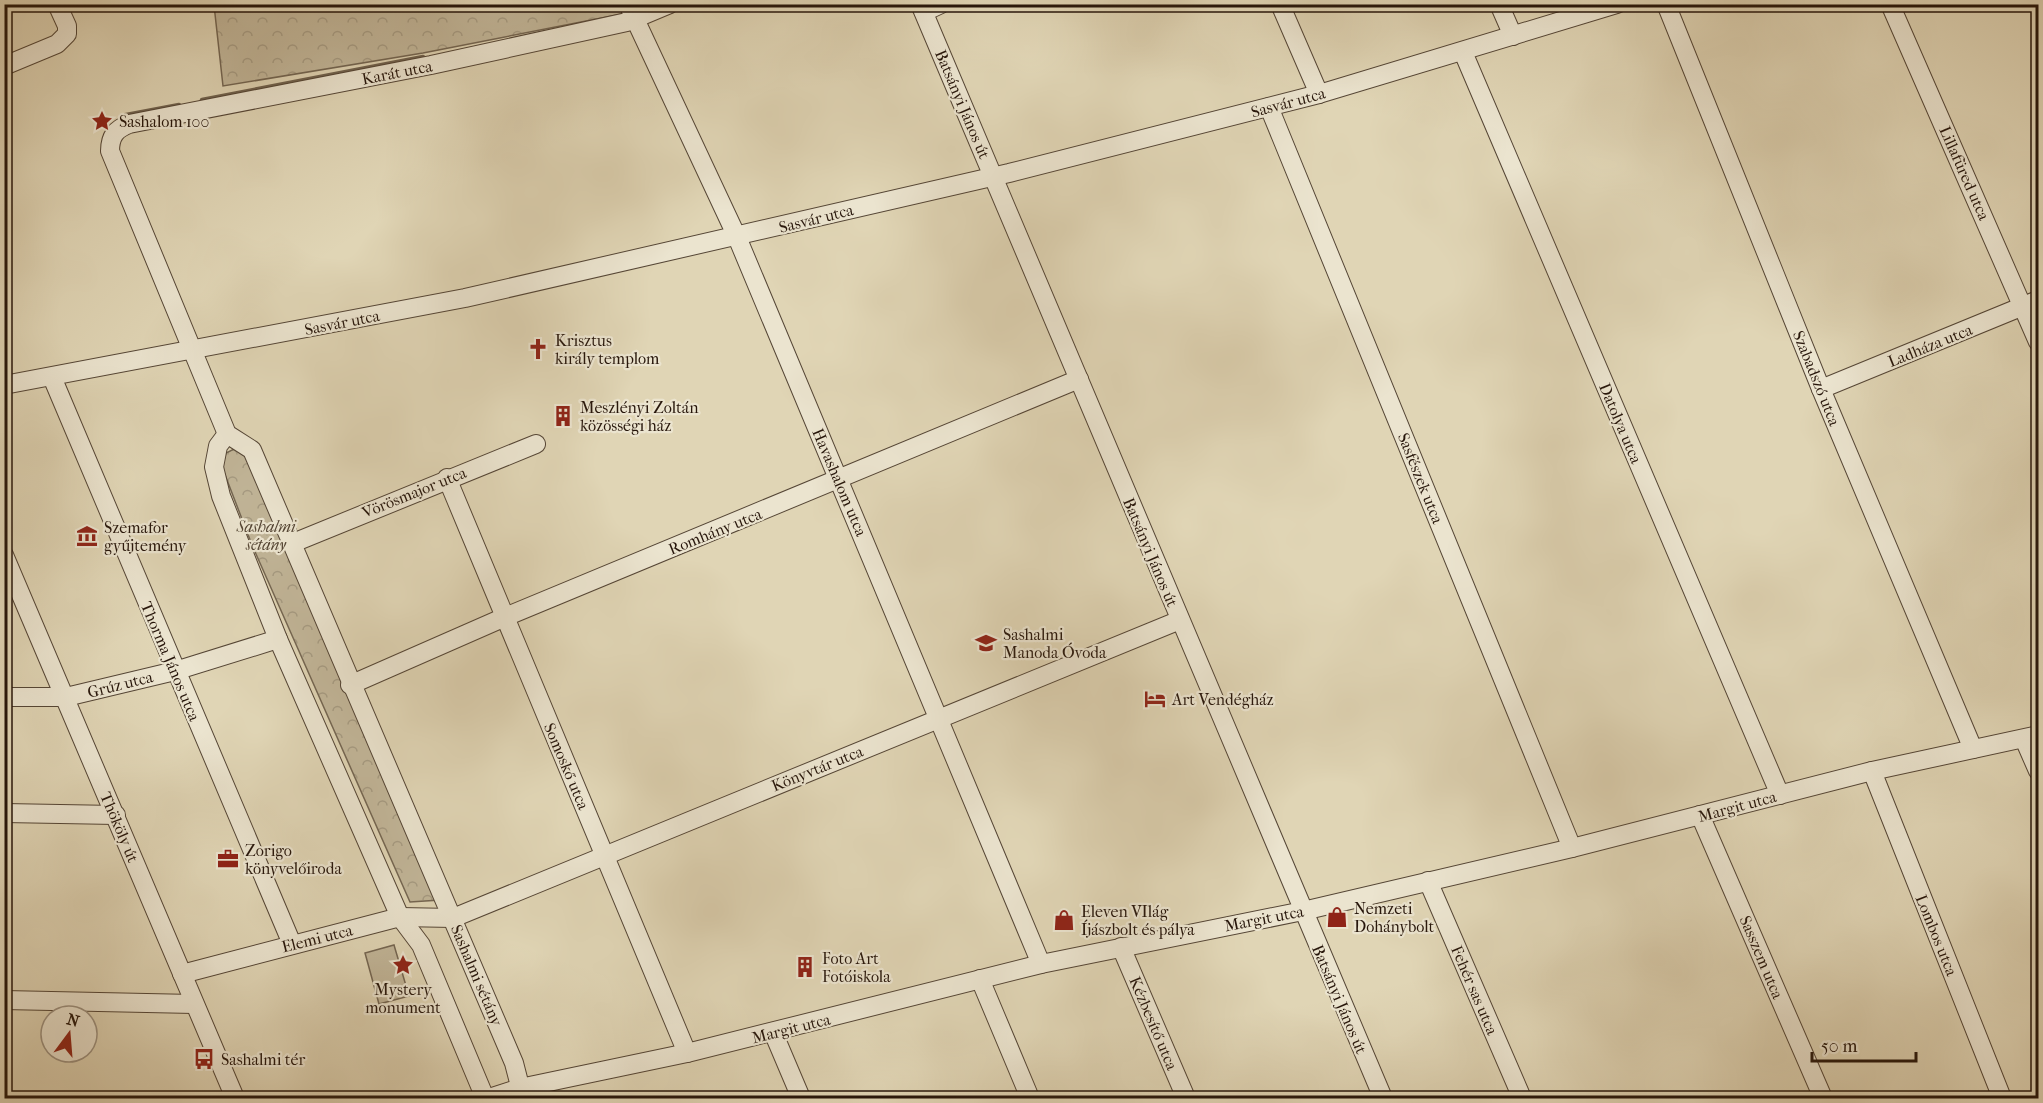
<svg xmlns="http://www.w3.org/2000/svg" width="2043" height="1103" font-family="'IM FELL French Canon',serif">
<style>
.forest{fill:url(#forest-crowns);stroke:#746652;stroke-width:1.5}
.garden{fill:#c1b598;stroke:#746652;stroke-width:1.5}
.lines{fill:none;stroke-linecap:round;stroke-linejoin:round}
.stream{stroke:#70624e;stroke-width:4.5}
.minor-casing{stroke:#554636;stroke-width:20}
.minor{stroke:#ebe4cf;stroke-width:18}
.labels{text-anchor:middle;stroke-width:4.5;stroke-linejoin:round;paint-order:stroke}
.street-label{font-size:16px;fill:#27160b;stroke:#ebe4cf}
.poi-label{font-size:16px;fill:#27160b;stroke:#ebe4cf;text-anchor:start}
.park-label{font-size:16px;font-style:italic;fill:#554635;stroke:#ebe4cf}
</style>
<defs>
<pattern id="forest-crowns" width="20" height="18" patternUnits="userSpaceOnUse" patternTransform="scale(1.5)"><rect width="20" height="18" fill="#c1b598"/><path d="M2 6a3 3 0 1 1 6 0M12 15a3 3 0 1 1 6 0" fill="none" stroke="#a69b82"/></pattern>
</defs>
<rect width="100%" height="100%" fill="#e0d5b5"/>
<filter id="stains"><feTurbulence type="fractalNoise" baseFrequency=".00333" numOctaves="4"/><feColorMatrix values="0 0 0 0 .2 0 0 0 0 .09 0 0 0 0 .02 0 0 0 .5 -.17"/></filter>
<radialGradient id="worn" r=".72"><stop offset=".6" stop-color="#630" stop-opacity="0"/><stop offset="1" stop-color="#630" stop-opacity=".3"/></radialGradient>
<g class="forest">
<path d="M623 4 627 13 423 53 223 86 214 5Z"/>
<path d="M238 447 249 454 440 900 410 902 252 545 222 467 226 453Z"/>
</g>
<path class="garden" d="M394 945 409 996 379 1004 365 953Z"/>
<g class="lines">
<g class="stream">
<path d="M202 100 423 57"/>
<path d="M121 116 179 105"/>
</g>
<defs>
<g id="minor">
<path d="M628 4 737 237 1041 964"/>
<path d="M920 4 1383 1098"/>
<path d="M1280 4 1319 94"/>
<path d="M1499 4 1513 36"/>
<path d="M1666 4 1821 389 1973 749"/>
<path d="M1890 4 2038 342"/>
<path d="M924 12 941 4"/>
<path d="M1463 52 1780 795"/>
<path d="M4 66 57 44 67 34V26L57 4"/>
<path d="M1269 107 1572 848"/>
<path d="M52 377 292 944"/>
<path d="M4 385 465 298 1009 173 1319 94 1617 4"/>
<path d="M1821 389 2038 300"/>
<path d="M227 434 218 446 214 467 221 496 278 639 400 917 421 945 485 1098"/>
<path d="M447 478 687 1053"/>
<path d="M293 543 536 444"/>
<path d="M4 555 235 1098"/>
<path d="M350 685 505 617 1079 379"/>
<path d="M4 697H66L175 671 278 639"/>
<path d="M2024 739 2038 771"/>
<path d="M1872 771 2002 1098"/>
<path d="M4 813 116 815"/>
<path d="M1700 815 1823 1098"/>
<path d="M1428 881 1522 1098"/>
<path d="M1121 947 1186 1098"/>
<path d="M182 974 400 917 453 918 1180 620"/>
<path d="M980 979 1030 1098"/>
<path d="M4 1000 194 1004"/>
<path d="M773 1032 801 1098"/>
<path d="M489 1098 520 1088 687 1053 1041 964 1303 911 1572 848 1872 771 2038 735"/>
<path d="M523 1098 514 1063 252 450 227 434 110 151C110 136 116 129 129 124L431 65 627 22 670 4"/>
</g>
</defs>
<use href="#minor" class="minor-casing"/>
<use href="#minor" class="minor"/>
</g>
<defs>
<symbol id="sight-bare" viewBox="-9 -9 18 18"><path d="M0-6L1.8-2.2L6-1.7L2.9 1.2L3.7 5.4L0 3.3L-3.7 5.4L-2.9 1.2L-6-1.7L-1.8-2.2Z" fill="#8f2418" stroke="#ebe4cf" stroke-width="2.5" paint-order="stroke"/></symbol>
<symbol id="church-bare" viewBox="-9 -9 18 18"><path d="M-1.2-6h2.4v3.5h3.3v2.4h-3.3V6h-2.4V-.1h-3.3v-2.4h3.3Z" fill="#8f2418" stroke="#ebe4cf" stroke-width="2.5" paint-order="stroke"/></symbol>
<symbol id="building-bare" viewBox="-9 -9 18 18"><path d="M-4-6H4V6H1V3H-1V6H-4ZM-2.5-4.3h1.7v1.8h-1.7ZM.8-4.3h1.7v1.8H.8ZM-2.5-1h1.7V.8h-1.7ZM.8-1h1.7V.8H.8Z" fill="#8f2418" stroke="#ebe4cf" stroke-width="2.5" paint-order="stroke"/></symbol>
<symbol id="museum-bare" viewBox="-9 -9 18 18"><path d="M0-6L6-3V-2H-6V-3ZM-5-1h2V3h-2ZM-1-1h2V3h-2ZM3-1h2V3H3ZM-6 4H6V6H-6Z" fill="#8f2418" stroke="#ebe4cf" stroke-width="2.5" paint-order="stroke"/></symbol>
<symbol id="school-bare" viewBox="-9 -9 18 18"><path d="M0-5L7-2L0 1L-7-2ZM-4 1L0 2.5L4 1V4Q0 6-4 4Z" fill="#8f2418" stroke="#ebe4cf" stroke-width="2.5" paint-order="stroke"/></symbol>
<symbol id="hotel-bare" viewBox="-9 -9 18 18"><path d="M-6-4.5h1.5V1H6V5H4.5V3h-9V5H-6ZM-4 0a1.8 1.8 0 1 1 3.6 0ZM.5 0V-2.5h3Q6-2.5 6 0Z" fill="#8f2418" stroke="#ebe4cf" stroke-width="2.5" paint-order="stroke"/></symbol>
<symbol id="office-bare" viewBox="-9 -9 18 18"><path d="M-6-3h4V-5.5h4V-3h4V5H-6ZM-1-4.5V-3h2v-1.5ZM-6 0V1H6V0Z" fill="#8f2418" stroke="#ebe4cf" stroke-width="2.5" paint-order="stroke"/></symbol>
<symbol id="shop-bare" viewBox="-9 -9 18 18"><path d="M-5-2.5h2.3a2.7 3.5 0 0 1 5.4 0H5L5.5 6h-11ZM-1.5-2.5h3a1.5 2.3 0 0 0-3 0Z" fill="#8f2418" stroke="#ebe4cf" stroke-width="2.5" paint-order="stroke"/></symbol>
<symbol id="bus-bare" viewBox="-9 -9 18 18"><path d="M-5-6H5V4H4V6H2V4H-2V6H-4V4H-5ZM-3.5-4V0h7V-4ZM-3.5 1.2v1.5H-2V1.2ZM2 1.2v1.5H3.5V1.2Z" fill="#8f2418" stroke="#ebe4cf" stroke-width="2.5" paint-order="stroke"/></symbol>
</defs>
<g fill-rule="evenodd">
<use href="#sight-bare" x="87" y="106" width="30" height="30"/>
<use href="#church-bare" x="523" y="334" width="30" height="30"/>
<use href="#building-bare" x="548" y="401" width="30" height="30"/>
<use href="#museum-bare" x="72" y="521" width="30" height="30"/>
<use href="#school-bare" x="971" y="628" width="30" height="30"/>
<use href="#hotel-bare" x="1140" y="684" width="30" height="30"/>
<use href="#office-bare" x="213" y="844" width="30" height="30"/>
<use href="#shop-bare" x="1322" y="902" width="30" height="30"/>
<use href="#shop-bare" x="1049" y="905" width="30" height="30"/>
<use href="#sight-bare" x="388" y="950" width="30" height="30"/>
<use href="#building-bare" x="790" y="952" width="30" height="30"/>
<use href="#bus-bare" x="189" y="1044" width="30" height="30"/>
</g>
<g class="labels">
<g class="street-label">
<text transform="translate(397 72) rotate(-11)" y="6">Karát utca</text>
<text transform="translate(1288 102) rotate(-15)" y="6">Sasvár utca</text>
<text transform="translate(963 104) rotate(67)" y="6">Batsányi János út</text>
<text transform="translate(1965 173) rotate(66)" y="6">Lillafüred utca</text>
<text transform="translate(816 218) rotate(-14)" y="6">Sasvár utca</text>
<text transform="translate(342 322) rotate(-11)" y="6">Sasvár utca</text>
<text transform="translate(1930 345) rotate(-22)" y="6">Ladháza utca</text>
<text transform="translate(1817 378) rotate(68)" y="6">Szabadszó utca</text>
<text transform="translate(1621 423) rotate(67)" y="6">Datolya utca</text>
<text transform="translate(1421 478) rotate(68)" y="6">Sasfészek utca</text>
<text transform="translate(840 482) rotate(67)" y="6">Havashalom utca</text>
<text transform="translate(414 492) rotate(-22)" y="6">Vörösmajor utca</text>
<text transform="translate(715 531) rotate(-22)" y="6">Romhány utca</text>
<text transform="translate(1151 552) rotate(67)" y="6">Batsányi János út</text>
<text transform="translate(171 661) rotate(67)" y="6">Thorma János utca</text>
<text transform="translate(120 684) rotate(-14)" y="6">Grúz utca</text>
<text transform="translate(567 766) rotate(67)" y="6">Somoskő utca</text>
<text transform="translate(817 768) rotate(-22)" y="6">Könyvtár utca</text>
<text transform="translate(1737 806) rotate(-15)" y="6">Margit utca</text>
<text transform="translate(120 827) rotate(67)" y="6">Thököly út</text>
<text transform="translate(1264 918) rotate(-11)" y="6">Margit utca</text>
<text transform="translate(1937 935) rotate(68)" y="6">Lombos utca</text>
<text transform="translate(317 938) rotate(-14)" y="6">Elemi utca</text>
<text transform="translate(1762 957) rotate(67)" y="6">Sasszem utca</text>
<text transform="translate(477 975) rotate(67)" y="6">Sashalmi sétány</text>
<text transform="translate(1475 990) rotate(67)" y="6">Fehér sas utca</text>
<text transform="translate(1340 999) rotate(67)" y="6">Batsányi János út</text>
<text transform="translate(1154 1023) rotate(67)" y="6">Kézbesítő utca</text>
<text transform="translate(791 1028) rotate(-14)" y="6">Margit utca</text>
</g>
<g class="poi-label">
<text x="119" y="127">Sashalom 100</text>
<text x="555" y="346">Krisztus<tspan x="555" dy="18">király templom</tspan></text>
<text x="580" y="413">Meszlényi Zoltán<tspan x="580" dy="18">közösségi ház</tspan></text>
<text x="104" y="533">Szemafor<tspan x="104" dy="18">gyűjtemény</tspan></text>
<text x="1003" y="640">Sashalmi<tspan x="1003" dy="18">Manoda Óvoda</tspan></text>
<text x="1172" y="705">Art Vendégház</text>
<text x="245" y="856">Zorigo<tspan x="245" dy="18">könyvelőiroda</tspan></text>
<text x="1354" y="914">Nemzeti<tspan x="1354" dy="18">Dohánybolt</tspan></text>
<text x="1081" y="917">Eleven VIlág<tspan x="1081" dy="18">Íjászbolt és pálya</tspan></text>
<text x="822" y="964">Foto Art<tspan x="822" dy="18">Fotóiskola</tspan></text>
<text x="403" y="995" text-anchor="middle">Mystery<tspan x="403" dy="18">monument</tspan></text>
<text x="221" y="1065">Sashalmi tér</text>
</g>
<g class="park-label">
<text x="266" y="532">Sashalmi<tspan x="266" dy="18">sétány</tspan></text>
</g>
</g>
<rect width="2043" height="1103" fill="none" stroke="#e0d5b5" stroke-width="24"/>
<rect x="6" y="6" width="2031" height="1091" fill="none" stroke="#27160b" stroke-width="3"/>
<rect x="12" y="12" width="2019" height="1079" fill="none" stroke="#27160b" stroke-width="1.5"/>
<g transform="translate(69 1034) rotate(16)"><circle r="28" fill="#ebe4cf" stroke="#9d9281" stroke-width="1.5"/>
<path d="M0-4.5L10 22L0 15L-10 22Z" fill="#8f2418"/>
<text y="-9" font-size="16" font-weight="bold" text-anchor="middle" fill="#27160b">N</text>
</g>
<path d="M1812 1052v9h104v-9" fill="none" stroke="#27160b" stroke-width="3"/>
<text x="1821" y="1052" font-size="18" fill="#27160b" stroke="#ebe4cf" stroke-width="4.5" paint-order="stroke">50 m</text>
<rect width="100%" height="100%" filter="url(#stains)"/>
<rect width="100%" height="100%" fill="url(#worn)"/>
</svg>
